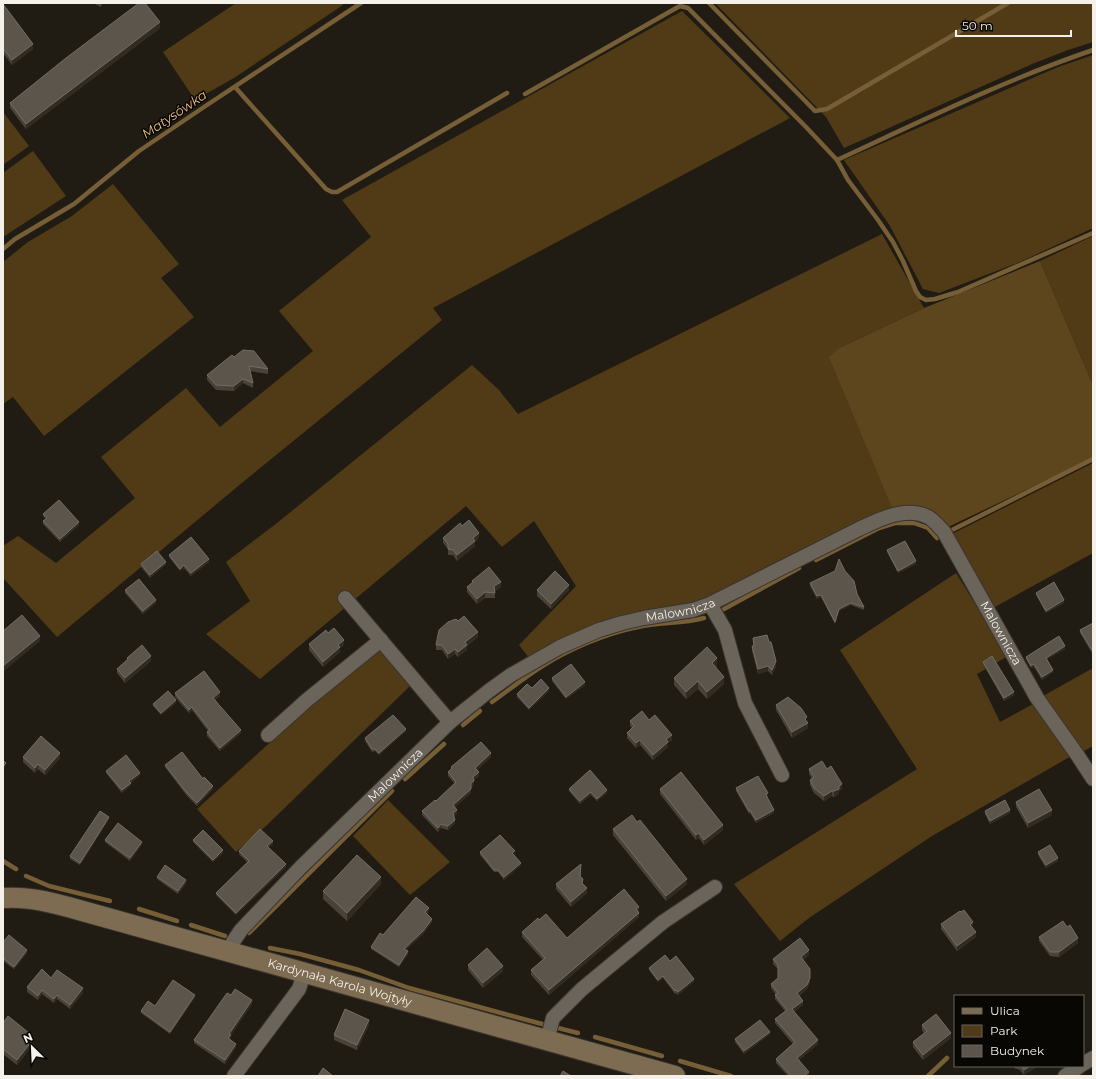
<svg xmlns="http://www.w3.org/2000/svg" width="1096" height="1079" font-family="Montserrat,sans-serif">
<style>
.green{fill:#503b16}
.forest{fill:#5d451e}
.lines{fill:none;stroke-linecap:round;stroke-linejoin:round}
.stream{stroke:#765e37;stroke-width:4.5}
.street-casing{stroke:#3a3530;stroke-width:16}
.secondary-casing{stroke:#3a3530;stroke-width:22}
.street{stroke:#6b645a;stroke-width:14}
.secondary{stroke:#7d6c51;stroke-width:20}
.wall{fill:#494239}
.shaded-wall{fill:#312b22}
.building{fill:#5b554c;stroke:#736d65}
.labels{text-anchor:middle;stroke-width:3;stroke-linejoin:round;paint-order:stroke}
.street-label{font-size:12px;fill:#f4f0ea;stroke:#090704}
.water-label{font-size:13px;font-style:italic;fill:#e9c080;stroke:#090704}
</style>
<rect width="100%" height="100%" fill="#211c13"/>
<g class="green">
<path d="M236 3H342L343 5 234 78 195 100 163 52Z"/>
<path d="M715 3H1093V42L1068 50 1032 64 844 148 826 117Z"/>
<path d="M682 11 790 118 433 308 442 320 243 482 57 637 3 578V546L18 536 56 563 135 498 101 457 186 388 220 427 313 351 279 311 371 237 342 200Z"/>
<path d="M1093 55V228L1020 262 939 293 923 289 890 226 844 160 1058 67Z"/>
<path d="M3 112 29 146 3 165Z"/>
<path d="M33 151 66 196 3 237V173Z"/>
<path d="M113 184 179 264 161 278 194 317 44 436 13 397 3 404V262L28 242 72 216Z"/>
<path d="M882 234 924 308 841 347 893 510 714 597 530 659 519 645 576 586 534 521 502 547 466 506 260 679 206 634 250 601 226 562 277 523 472 365 499 390 518 414Z"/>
<path d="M1093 236V385L1040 261Z"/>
<path d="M1093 463V553L993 608 950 535Z"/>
<path d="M956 573 1008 656 977 674 1000 722 1035 703 1073 755 932 836 809 918 780 941 734 884 917 769 840 650Z"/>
<path d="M381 647 411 685 265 827 236 852 197 809 311 705Z"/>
<path d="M1093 668V746L1082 752 1043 696Z"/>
<path d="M388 800 450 862 410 895 353 836Z"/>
</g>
<path class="forest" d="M1040 261 1093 385V458L946 528 893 510 829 357 841 347 924 308Z"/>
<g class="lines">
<g class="stream">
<path d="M709 3 815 111 827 109 1008 3"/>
<path d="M235 87 326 189 332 192H337L507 93"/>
<path d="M525 94 671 11 680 6 688 8 806 127 837 160 848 180 878 220 893 242 903 261 916 291 920 297 926 300 935 299 958 292 1093 233"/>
<path d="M837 160C921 121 1005 80 1093 50"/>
<path d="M3 249 15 239 74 204 139 151 204 107 361 3"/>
<path d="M950 531 1093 459"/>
<path d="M816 560 879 528 895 523H914L928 528 937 538"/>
<path d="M724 609 799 568"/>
<path d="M492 702C509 690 526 676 544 665 571 648 607 633 638 627 660 622 682 624 704 618"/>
<path d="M463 725 480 711"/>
<path d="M405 779 444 744"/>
<path d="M3 861 16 869"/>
<path d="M26 876 49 886 110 901"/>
<path d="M139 909 177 921"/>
<path d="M191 925 225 936"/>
<path d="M249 933 392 791"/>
<path d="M270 948 300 954 359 970 409 988 542 1024"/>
<path d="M558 1028 578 1033"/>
<path d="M595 1037 662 1056"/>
<path d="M680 1061 731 1076"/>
<path d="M928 1076 947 1058"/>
</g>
<defs>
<g id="street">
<path d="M345 598 450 722"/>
<path d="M710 604 725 630 745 703 782 775"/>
<path d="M268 735 307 700 381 640"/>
<path id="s1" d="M229 952 233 942 241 930 301 867 450 722 490 690 511 675 560 647 599 630 622 623 644 618 693 610 710 604 859 529C880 519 905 506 928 517 934 520 939 527 944 532L1037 698 1078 756 1093 779"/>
<path d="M547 1040 553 1018 582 989 663 922 715 887"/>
<path d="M1083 1064 1093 1058"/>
<path d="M234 1076 299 989 304 973"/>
<path d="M1065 1076 1080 1066"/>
</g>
<g id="secondary">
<path id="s2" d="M3 898C29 896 54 903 79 910L675 1076"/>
</g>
</defs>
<use href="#street" class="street-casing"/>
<use href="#secondary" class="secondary-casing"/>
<use href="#street" class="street"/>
<use href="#secondary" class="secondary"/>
</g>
<g class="wall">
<path d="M93 3H102L101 7Z"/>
<path d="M3 4 33 49 12 65 3 53Z"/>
<path d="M160 28 26 129 10 108V103Z"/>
<path d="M234 357 268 369V374L250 371 253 383V388L243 383 234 391 216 390 207 380V375Z"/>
<path d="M43 514 79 525 60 542 43 524V521L46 519 43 516Z"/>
<path d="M462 526 479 538 475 542V546L457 561 453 555H448V549L443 543V538Z"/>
<path d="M887 550 916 564 898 573 887 552Z"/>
<path d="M169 555 209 562 191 576 184 568 180 571 169 557Z"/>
<path d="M141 564H166L150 578 141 567Z"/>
<path d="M472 581 501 587 495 591V598H485L477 604 467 592V587L472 583Z"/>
<path d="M810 583 857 594 864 607V610L851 605 839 611 835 624 821 597 817 599 810 586Z"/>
<path d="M125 590 156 603 143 614 125 593Z"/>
<path d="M537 590H569L551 609 537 596Z"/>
<path d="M1036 593 1064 603 1046 613 1036 595Z"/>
<path d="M458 621 478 637 467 646V650L458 657 455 654 448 659 442 650H436V645Z"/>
<path d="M1093 623 1092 653 1080 633V630Z"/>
<path d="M753 638 776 666 772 675 768 671 758 674 752 651V646H753Z"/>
<path d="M309 644 344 645 340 648V652L323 667 309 650Z"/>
<path d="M1065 649 1047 659 1053 672 1042 680 1034 667 1031 668 1026 659V657Z"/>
<path d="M127 658 151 661 125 683 117 673V669L127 660Z"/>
<path d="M983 662 1014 695 1004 701 983 664Z"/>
<path d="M717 666 716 668 724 684 707 699 698 689 686 699 674 685V678Z"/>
<path d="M552 678 585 685 566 699 552 681Z"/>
<path d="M532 688 549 691 529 710 517 697V694Z"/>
<path d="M175 693 220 696 215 700 241 733 220 751 207 736V732L208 731 192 710 189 713 175 697Z"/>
<path d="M176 703 161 715 153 706V704Z"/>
<path d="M776 705 807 722 808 728 792 738 776 710Z"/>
<path d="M649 720 672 740 668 743V747L653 760 640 745 636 748 627 738V733L632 728 630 726V721Z"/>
<path d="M406 731 379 755 375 751 372 752 365 741V738Z"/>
<path d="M23 757 60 758 45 775 38 769 35 773 23 762Z"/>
<path d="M491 757 477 770 479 776 474 780V785L471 787V793L455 807 457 814 454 816 455 823 448 830 441 828 438 832 422 815V811L436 801 455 784 448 776V772L451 769V767Z"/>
<path d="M165 765 203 779 213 789 197 806 187 796 165 767Z"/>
<path d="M809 769H827L842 789 839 791V794L834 797 832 796 824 801 814 793 810 785V780L812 779 809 774Z"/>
<path d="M106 771 140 775 131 783V785L122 793 106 773Z"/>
<path d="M736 788 768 796 767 797 774 813 756 823 750 813 749 814 736 791Z"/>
<path d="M569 789 607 793 597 801 591 795 580 804 569 791Z"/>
<path d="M660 789 723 830 704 845 699 838 696 840 660 794Z"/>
<path d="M1016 802 1052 815 1028 828 1016 807Z"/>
<path d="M985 811 1010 813 990 824 985 814Z"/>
<path d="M109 819 80 865 70 859V856Z"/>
<path d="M637 822 687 884 666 901 613 835V829Z"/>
<path d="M105 840 142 844 130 861 105 842Z"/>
<path d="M193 840 223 853 213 862 193 842Z"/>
<path d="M273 844 268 848 286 867 236 915 216 895V893L247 862 239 854V851Z"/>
<path d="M480 852 515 854 514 855 521 865 504 880 498 872H494L480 855Z"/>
<path d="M1038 852 1058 861 1046 868 1038 855Z"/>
<path d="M581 869V877L583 884 587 893 571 907 556 889V884Z"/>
<path d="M157 877 186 883 178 894 157 879Z"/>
<path d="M381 884 347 921 323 899V891Z"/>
<path d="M429 910 427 914 432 922 423 934 406 950 408 954 399 967 371 949V947L383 935Z"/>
<path d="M639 912V917L549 995 531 975V970L543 960 522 937V932L567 938Z"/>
<path d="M941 924 973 927V928L976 937 957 951 941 929Z"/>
<path d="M1039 937 1078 943 1059 957 1050 956 1039 941Z"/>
<path d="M3 942 27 953 14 969 3 961Z"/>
<path d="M809 955 803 960 810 982 807 989 799 996 803 1005 794 1012 818 1044 799 1060 809 1076H788L776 1063V1059L793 1044 775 1023V1019L785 1011 775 999V995H776L771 988V984L778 978V969L773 964V959Z"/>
<path d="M670 961 694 981 678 995 676 993 675 994 663 978 658 982 649 970V968Z"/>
<path d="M468 965 503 971 483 988 468 970Z"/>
<path d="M51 978 83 993 70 1009 57 999 54 1003 42 994 38 1000 27 992V987Z"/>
<path d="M231 995 252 1004 231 1035V1039L230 1040 236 1047 225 1064 194 1043V1040Z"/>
<path d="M195 997 170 1034 141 1013V1011L155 1006Z"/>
<path d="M3 1023 29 1038 32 1046 17 1065 3 1054Z"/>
<path d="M369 1025 357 1050 334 1040V1035Z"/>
<path d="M922 1025 951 1038 923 1060 913 1047V1042L924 1033 922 1030Z"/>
<path d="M770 1034 744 1054 735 1042V1039Z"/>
<path d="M1014 1066H1038L1024 1075 1020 1070 1014 1068Z"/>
</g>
<g class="shaded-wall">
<path d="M160 22V28L26 129V124Z"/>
<path d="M33 44V49L12 65V60Z"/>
<path d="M243 379V383L234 391V386Z"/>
<path d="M79 522V525L60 542V539Z"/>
<path d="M479 533V538L475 542V546L457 561V555L473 538Z"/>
<path d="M209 559V562L191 576V573Z"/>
<path d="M916 561V564L898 573V571Z"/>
<path d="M166 562V564L150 578V575Z"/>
<path d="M184 565V568L180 571V569Z"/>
<path d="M501 582V587L494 591V586Z"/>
<path d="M569 585V590L551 609V604Z"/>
<path d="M485 592V598L477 604V599Z"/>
<path d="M821 595V597L817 599V596Z"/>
<path d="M156 600V603L143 614V611Z"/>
<path d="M1064 600V603L1046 613V611Z"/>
<path d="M851 603V605L839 611 835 624V622L839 609Z"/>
<path d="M478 632V637L467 646V650L458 657V652L465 642Z"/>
<path d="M40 636V641L3 672V666Z"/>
<path d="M344 640V645L340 648V652L323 667V662L338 645Z"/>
<path d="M1065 646V649L1046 660V658Z"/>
<path d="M455 649V654L448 659V654Z"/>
<path d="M151 656V661L125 683V678Z"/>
<path d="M717 658V666L712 671V663Z"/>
<path d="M776 661V666L772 675V670Z"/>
<path d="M1034 664V667L1031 668V666Z"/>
<path d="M768 666V671L758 674V669Z"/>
<path d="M1053 670V672L1042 680V677Z"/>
<path d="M724 677V684L707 699V692Z"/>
<path d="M698 681V689L686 699V692Z"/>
<path d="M585 682V685L566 699V697Z"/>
<path d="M549 688V691L529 710V708Z"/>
<path d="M220 692V696L213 701V698Z"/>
<path d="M1014 692V695L1004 701V698Z"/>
<path d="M176 700V703L161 715V713Z"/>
<path d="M192 707V710L189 713V710Z"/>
<path d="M808 723V728L792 738V732Z"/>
<path d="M406 729V731L379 755V753Z"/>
<path d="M241 730V733L220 751V748Z"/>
<path d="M672 735V740L668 743V747L653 760V755L666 739Z"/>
<path d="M640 740V745L636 748V743Z"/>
<path d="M60 753V758L45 775V770Z"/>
<path d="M491 753V757L475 772V768Z"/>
<path d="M6 763V765L3 769V767Z"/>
<path d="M38 764V769L35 773V768Z"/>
<path d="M479 772V776L473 781V777Z"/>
<path d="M140 773V775L129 784V781Z"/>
<path d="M474 781V785L471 787V793L453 809V805L471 783Z"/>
<path d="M131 783V785L122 793V790Z"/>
<path d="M842 784V789L839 791V794L834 797V791L839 786Z"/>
<path d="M213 786V789L197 806V803Z"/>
<path d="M607 790V793L597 801V799Z"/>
<path d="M832 791V796L824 801V796Z"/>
<path d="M591 792V795L580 804V801Z"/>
<path d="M457 810V814L453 817V813Z"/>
<path d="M774 810V813L756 823V820Z"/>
<path d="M1010 810V813L990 824V821Z"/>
<path d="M1052 810V815L1028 828V823Z"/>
<path d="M109 817V819L80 865V863Z"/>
<path d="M455 820V823L448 830V826Z"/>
<path d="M441 824V828L438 832V828Z"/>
<path d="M723 825V830L704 845V840Z"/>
<path d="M699 833V838L696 840V835Z"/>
<path d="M273 841V844L267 849V846Z"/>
<path d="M142 842V844L130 861V858Z"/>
<path d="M223 850V853L213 862V860Z"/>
<path d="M1058 858V861L1046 868V865Z"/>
<path d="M521 863V865L504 880V877Z"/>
<path d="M286 864V867L236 915V913Z"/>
<path d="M381 877V884L347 921V913Z"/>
<path d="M687 879V884L666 901V896Z"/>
<path d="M186 880V883L178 894V891Z"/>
<path d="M587 888V893L571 907V902Z"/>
<path d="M639 907V912L636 914V909Z"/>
<path d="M429 908V910L425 915V912Z"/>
<path d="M639 913V917L549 995V990Z"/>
<path d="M432 919V922L423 934 404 952V949Z"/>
<path d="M973 922V927L970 930V925Z"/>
<path d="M976 932V937L957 951V946Z"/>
<path d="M1078 938V943L1059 957V952Z"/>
<path d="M27 950V953L14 969V967Z"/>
<path d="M809 950V955L801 961V957Z"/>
<path d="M408 951V954L399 967V965Z"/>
<path d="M503 966V971L483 988V983Z"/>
<path d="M663 976V978L658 982V980Z"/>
<path d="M810 978V982L807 989 797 997V993Z"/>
<path d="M694 979V981L678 995V992Z"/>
<path d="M83 988V993L70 1009V1005Z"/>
<path d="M42 990V994L38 1000V996Z"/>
<path d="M57 995V999L54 1003V999Z"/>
<path d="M195 995V997L170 1034V1032Z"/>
<path d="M252 1000V1004L231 1035V1039L228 1042 229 1034Z"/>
<path d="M803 1001V1005L792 1013V1009Z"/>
<path d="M369 1020V1025L357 1050V1045Z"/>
<path d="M770 1032V1034L744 1054V1051Z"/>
<path d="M29 1033V1038L26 1041V1036Z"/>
<path d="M951 1033V1038L923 1060V1055Z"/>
<path d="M818 1040V1044L797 1062V1058Z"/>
<path d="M32 1041V1046L17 1065V1060Z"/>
<path d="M236 1044V1047L225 1064V1060Z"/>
<path d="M1030 1066H1038L1024 1075V1070Z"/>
<path d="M809 1072V1076H804Z"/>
</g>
<g class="building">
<path d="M139 3H145L160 22 26 124 10 103 66 58Z"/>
<path d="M3 4 33 44 12 60 3 48Z"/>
<path d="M243 350 254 351 268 369 249 366 253 383 243 379 234 386 216 385 207 375 232 355 234 357Z"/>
<path d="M59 500 79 522 60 539 43 521 47 518 43 514Z"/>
<path d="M469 520 479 533 473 538 475 541 457 555 453 550 448 549V544L443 538 460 523 462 526Z"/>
<path d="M191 537 209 559 191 573 184 565 180 569 169 555Z"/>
<path d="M905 541 916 561 898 571 887 550Z"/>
<path d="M157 551 166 562 150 575 141 564Z"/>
<path d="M839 559 845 571 854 581 857 594 864 607 851 603 839 609 835 622 821 595 817 596 810 583 835 571Z"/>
<path d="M489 567 501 582 494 586 495 593 485 592 477 599 467 587 473 582 472 581Z"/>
<path d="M555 571 569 585 551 604 537 590Z"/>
<path d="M139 579 156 600 143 611 125 590Z"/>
<path d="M1054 582 1064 600 1046 611 1036 593Z"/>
<path d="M22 615 40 636 3 666V631Z"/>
<path d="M464 616 478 632 465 642 467 645 458 652 455 649 448 654 442 645H436L439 630 448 622 456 619 458 621Z"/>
<path d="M1093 623V650H1092L1080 630Z"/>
<path d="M334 628 344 640 338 645 340 647 323 662 309 644 326 630 328 633Z"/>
<path d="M767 635 769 642H771L776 661 772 670 768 666 758 669 752 646H754L753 638Z"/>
<path d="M1059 636 1065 646 1046 658 1053 670 1042 677 1034 664 1031 666 1026 657Z"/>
<path d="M142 645 151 656 125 678 117 669 128 659 127 658Z"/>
<path d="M707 647 717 658 712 663 724 677 707 692 698 681 686 692 674 678Z"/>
<path d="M992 656 1014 692 1004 698 983 662Z"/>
<path d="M571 664 585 682 566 697 552 678Z"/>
<path d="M204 671 220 692 213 698 241 730 220 748 207 732 210 730 192 707 189 710 175 693Z"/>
<path d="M541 679 549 688 529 708 517 694 527 684 532 688Z"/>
<path d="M168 691 176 700 161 713 153 704Z"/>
<path d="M788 697 801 708 807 717 805 719 808 723 792 732 776 705Z"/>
<path d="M642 711 649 720 655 715 672 735 666 739 668 742 653 755 640 740 636 743 627 733 634 726 630 721Z"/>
<path d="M393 715 406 729 379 753 375 749H372L365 738Z"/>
<path d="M41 736 60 753 45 770 38 764 35 768 23 757Z"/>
<path d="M481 742 491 753 475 768 479 772 473 777 474 781 471 783V789L453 805 457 810 453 813 455 820 448 826 441 824 438 828 422 811 435 800 436 801 456 782 448 772 452 768 451 767Z"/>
<path d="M182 752 203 779 204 777 213 786 197 803 187 793 165 765Z"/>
<path d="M126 755 140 773 129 781 131 783 122 790 106 771Z"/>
<path d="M3 760 6 763 3 767Z"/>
<path d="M822 761 827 769 831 766 842 784 839 786V789L834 791H832L824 796 814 788 810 780 814 777 809 769Z"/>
<path d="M590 770 607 790 597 799 591 792 580 801 569 789Z"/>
<path d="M681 772 723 825 704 840 699 833 696 835 660 789Z"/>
<path d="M758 776 768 793 766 795 774 810 756 820 750 810 749 811 736 788Z"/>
<path d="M1039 789 1052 810 1028 823 1016 802Z"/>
<path d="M1005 800 1010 810 990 821 985 811Z"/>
<path d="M100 811 109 817 80 863 70 856Z"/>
<path d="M632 815 637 822 640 820 687 879 666 896 613 829Z"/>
<path d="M118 823 142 842 130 858 105 840Z"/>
<path d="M260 829 273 841 267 846 286 864 236 913 216 893 249 861 239 851Z"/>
<path d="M203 830 223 850 213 860 193 840Z"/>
<path d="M500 835 515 851 512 853 521 863 504 877 498 870H494L480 852Z"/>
<path d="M1050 845 1058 858 1046 865 1038 852Z"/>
<path d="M357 855 381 877 347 913 323 891Z"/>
<path d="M581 864 580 876 583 879 582 883 587 888 571 902 556 884Z"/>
<path d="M165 865 186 880 178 891 157 877Z"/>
<path d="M624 889 639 907 636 909 639 913 549 990 531 970 545 958 522 932 538 918 539 920 546 914 567 938Z"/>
<path d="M416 897 429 908 425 912 432 919 423 931 404 949 408 951 399 965 371 947 380 933 383 935Z"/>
<path d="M964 910 973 922 970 925 976 932 957 946 941 924 960 911 961 912Z"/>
<path d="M1063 921 1067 927 1070 925 1078 938 1059 952H1050L1039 937Z"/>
<path d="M9 935 27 950 14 967 3 958V942Z"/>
<path d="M800 938 809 950 801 957 810 969V978L807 985 797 993 803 1001 792 1009 818 1040 797 1058 809 1072 804 1076H791L776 1059 795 1042 775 1019 787 1010 775 995 778 993 771 984 778 978V965L773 959Z"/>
<path d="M487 948 503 966 483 983 468 965Z"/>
<path d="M665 955 670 961 676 956 694 979 678 992 676 990 675 991 663 976 658 980 649 968Z"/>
<path d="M42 969 51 978 57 970 83 988 70 1005 57 995 54 999 42 990 38 996 27 987Z"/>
<path d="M173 980 195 995 170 1032 141 1011 148 1001 155 1006Z"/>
<path d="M235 989 252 1000 229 1034 231 1035 228 1038 236 1044 225 1060 194 1040 227 993 231 995Z"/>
<path d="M345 1009 369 1020 357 1045 334 1035Z"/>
<path d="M936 1014 951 1033 923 1055 913 1042 927 1031 922 1025Z"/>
<path d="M8 1016 29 1033 26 1036 32 1041 17 1060 3 1049V1023Z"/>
<path d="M760 1020 770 1032 744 1051 735 1039Z"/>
<path d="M1021 1066H1030L1024 1070Z"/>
<path d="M323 1068 333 1076H318Z"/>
<path d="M563 1071 571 1076H560Z"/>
</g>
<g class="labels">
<g class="street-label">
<text dy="4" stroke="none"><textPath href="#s1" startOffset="580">Malownicza</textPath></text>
<text dy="4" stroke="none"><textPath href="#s1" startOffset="988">Malownicza</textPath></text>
<text dy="4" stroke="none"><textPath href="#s1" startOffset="244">Malownicza</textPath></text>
<text dy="4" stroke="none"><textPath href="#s2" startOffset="348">Kardynała Karola Wojtyły</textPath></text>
</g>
<g class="water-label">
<text transform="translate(174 114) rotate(-34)" y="5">Matysówka</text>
</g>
</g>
<rect width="1096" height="1079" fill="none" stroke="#f4f0ea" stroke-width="8"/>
<rect x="954" y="995" width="130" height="72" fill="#090704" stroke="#676460"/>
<rect x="962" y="1008" width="20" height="6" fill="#7d6c51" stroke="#676460"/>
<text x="990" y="1015" font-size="12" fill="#f4f0ea">Ulica</text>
<rect x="962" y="1025" width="20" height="12" fill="#503b16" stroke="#676460"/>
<text x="990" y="1035" font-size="12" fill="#f4f0ea">Park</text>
<rect x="962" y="1045" width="20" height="12" fill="#5b554c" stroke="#676460"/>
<text x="990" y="1055" font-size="12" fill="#f4f0ea">Budynek</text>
<g transform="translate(32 1047) rotate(336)" stroke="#090704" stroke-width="3" paint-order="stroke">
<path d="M0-3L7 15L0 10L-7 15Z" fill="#f4f0ea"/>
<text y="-6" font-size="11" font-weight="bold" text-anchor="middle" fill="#f4f0ea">N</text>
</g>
<path d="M956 30v6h115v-6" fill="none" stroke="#f4f0ea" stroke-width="2"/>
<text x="962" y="30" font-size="12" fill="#f4f0ea" stroke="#090704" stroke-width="3" paint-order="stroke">50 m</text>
</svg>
